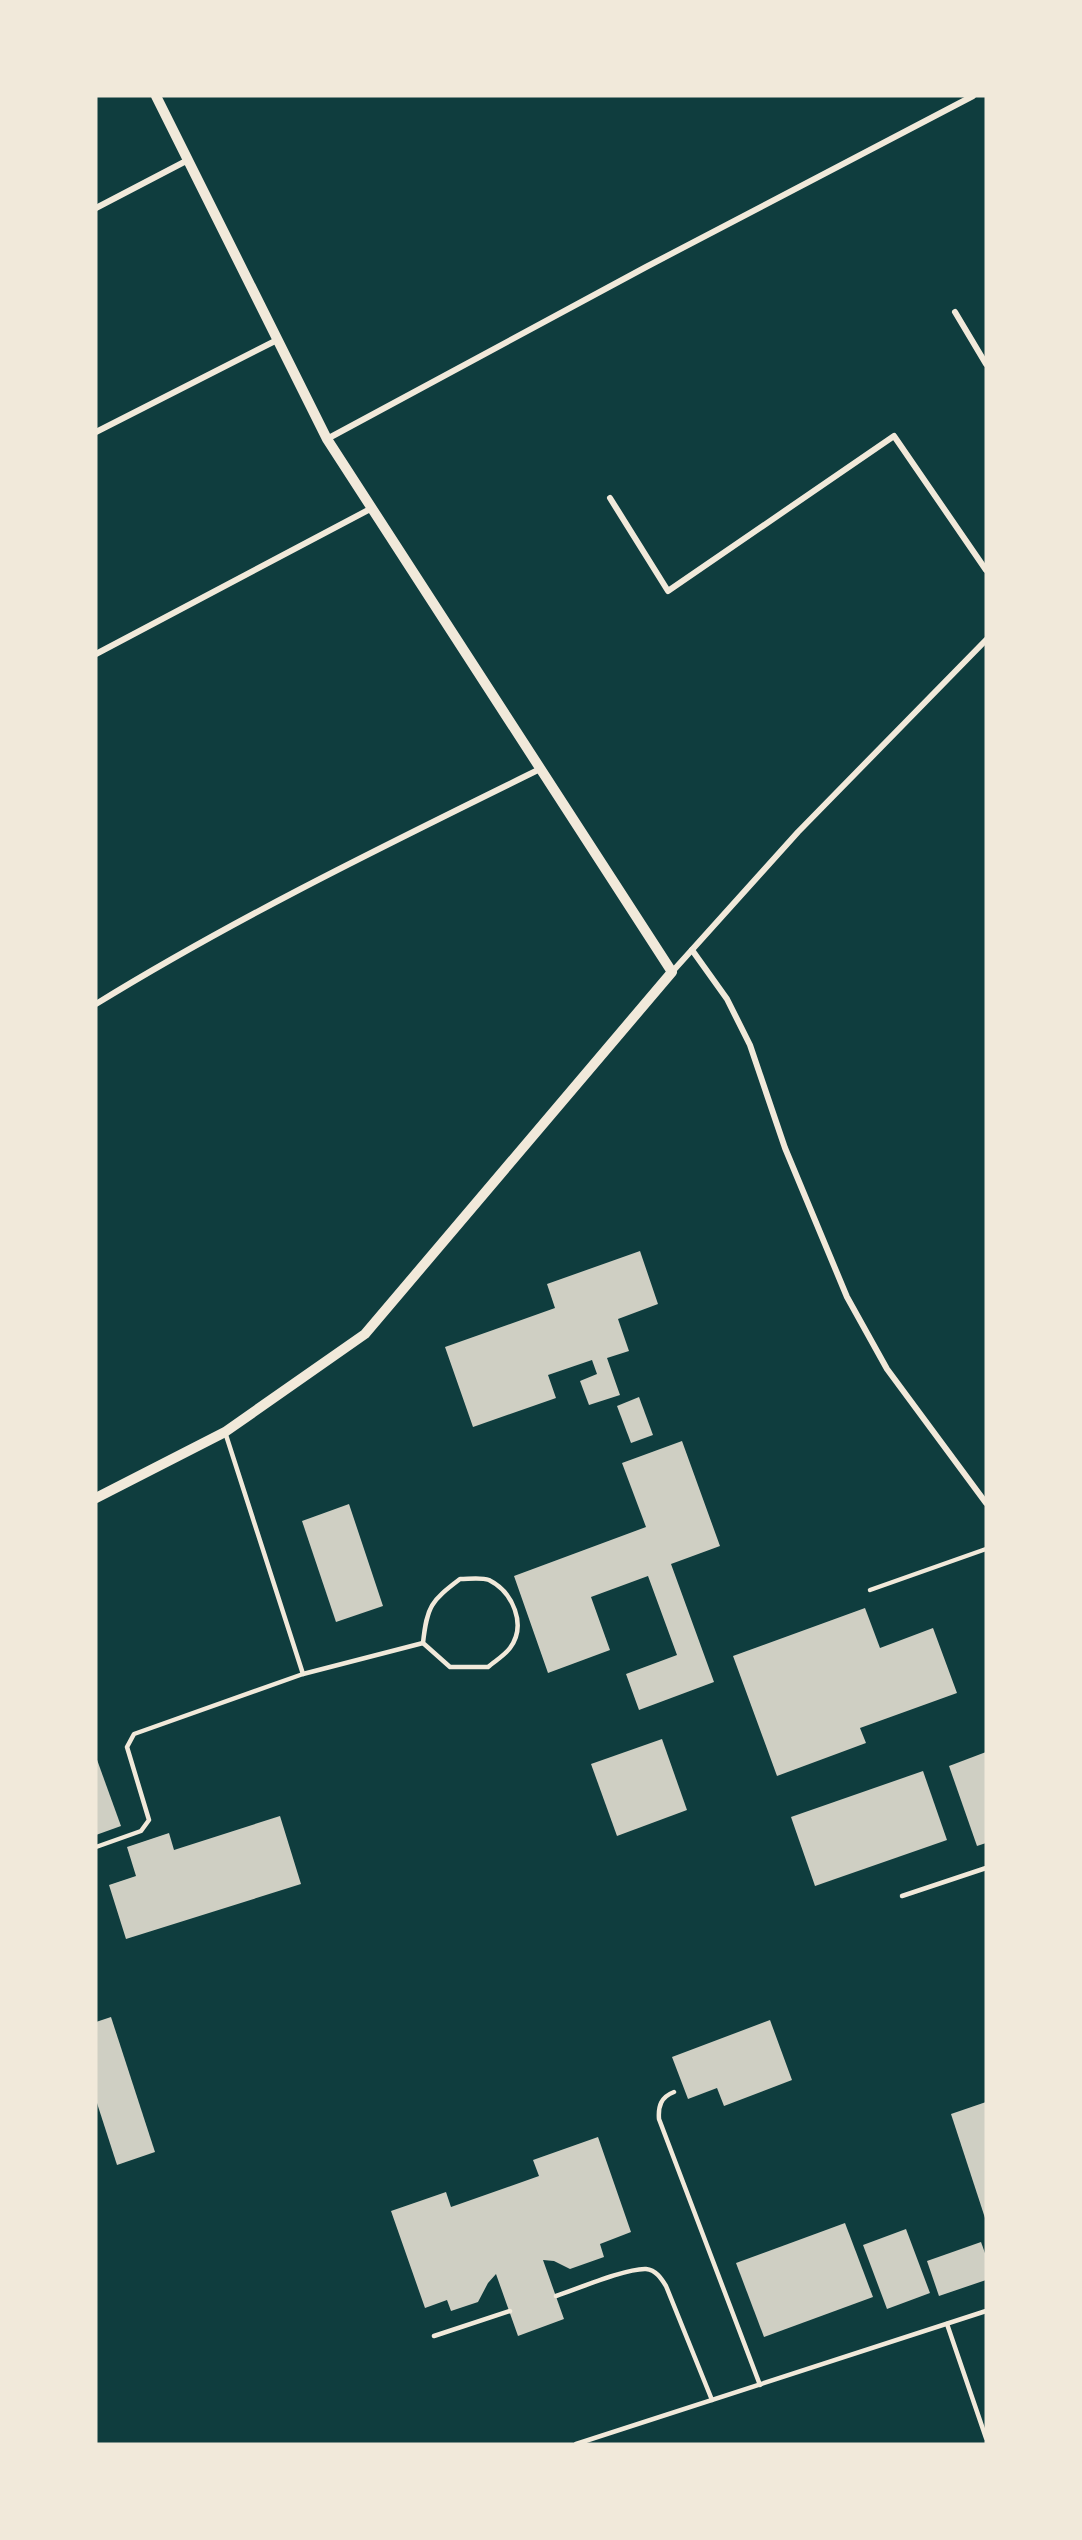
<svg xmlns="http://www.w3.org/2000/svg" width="1082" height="2540" font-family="Overpass,sans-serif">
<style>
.building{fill:#cfcfc3}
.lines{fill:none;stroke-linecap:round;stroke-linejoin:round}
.service{stroke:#f1e9da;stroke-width:4.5}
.minor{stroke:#f1e9da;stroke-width:6}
.tertiary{stroke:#f1e9da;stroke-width:10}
</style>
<rect width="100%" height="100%" fill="#0f3d3e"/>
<g class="building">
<path d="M640 1251 658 1304 618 1319 629 1351 607 1358 620 1395 589 1405 580 1381 597 1374 592 1360 548 1375 556 1398 473 1427 445 1347 555 1308 547 1284Z"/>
<path d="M639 1397 653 1435 631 1443 617 1406Z"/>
<path d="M682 1441 720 1546 671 1564 714 1682 639 1710 626 1674 677 1655 648 1576 591 1597 610 1650 548 1673 514 1576 646 1527 622 1463Z"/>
<path d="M349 1504 383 1606 336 1622 302 1521Z"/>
<path d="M865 1608 880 1648 933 1628 957 1693 860 1728 866 1743 777 1776 733 1656Z"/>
<path d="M662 1739 687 1810 617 1836 591 1764Z"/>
<path d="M986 1752V1843L977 1846 949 1766Z"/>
<path d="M96 1757 121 1826 96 1835Z"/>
<path d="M923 1771 947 1840 815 1886 791 1817Z"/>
<path d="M280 1816 301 1884 126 1939 109 1885 136 1876 127 1847 169 1833 174 1850Z"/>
<path d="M111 2017 155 2152 117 2165 96 2100V2022Z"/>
<path d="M770 2020 792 2080 724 2106 717 2088 688 2099 672 2057Z"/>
<path d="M986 2102V2221L951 2114Z"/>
<path d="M598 2137 631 2232 600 2244 604 2257 570 2269 554 2261 543 2260 564 2319 518 2336 496 2274 488 2283 478 2302 451 2311 447 2300 425 2308 391 2211 446 2192 451 2207 539 2176 533 2160Z"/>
<path d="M845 2223 873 2297 764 2337 736 2263Z"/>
<path d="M906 2229 930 2293 887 2309 863 2245Z"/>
<path d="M981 2242 986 2256V2280L939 2296 927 2261Z"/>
</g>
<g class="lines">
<g class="service">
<path d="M225 1432 303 1674"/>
<path d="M460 1579C469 1579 481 1577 489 1580 513 1592 527 1625 510 1648 505 1655 495 1661 488 1667H450L423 1643C427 1606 431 1601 460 1579Z"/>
<path d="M870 1590 986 1549"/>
<path d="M96 1847 141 1831 149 1820 127 1747 134 1734 303 1674 423 1643"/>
<path d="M902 1896 986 1868"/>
<path d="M674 2092C661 2097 658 2106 659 2119L760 2385"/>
<path d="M556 2296C577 2289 627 2268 646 2269 656 2270 661 2278 666 2286L712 2400"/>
<path d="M947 2324 986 2438"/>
<path d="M434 2336 510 2311"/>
<path d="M576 2444 986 2311"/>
</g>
<g class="minor">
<path d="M96 208 188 160"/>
<path d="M955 312 986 364"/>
<path d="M96 432 277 340"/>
<path d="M327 439 646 267 973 96"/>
<path d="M610 498 668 591 894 436 986 570"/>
<path d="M96 654 372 508"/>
<path d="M692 950 727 999 750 1045 785 1148 847 1297 887 1369 986 1503"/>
<path d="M672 972 798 832 986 640"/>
<path d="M96 1004C239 916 390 843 540 769"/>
</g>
<path class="tertiary" d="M96 1498 225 1432 365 1334 672 972 327 439 156 96"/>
</g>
<rect width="1082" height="2540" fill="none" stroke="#f1e9da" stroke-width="195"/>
</svg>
